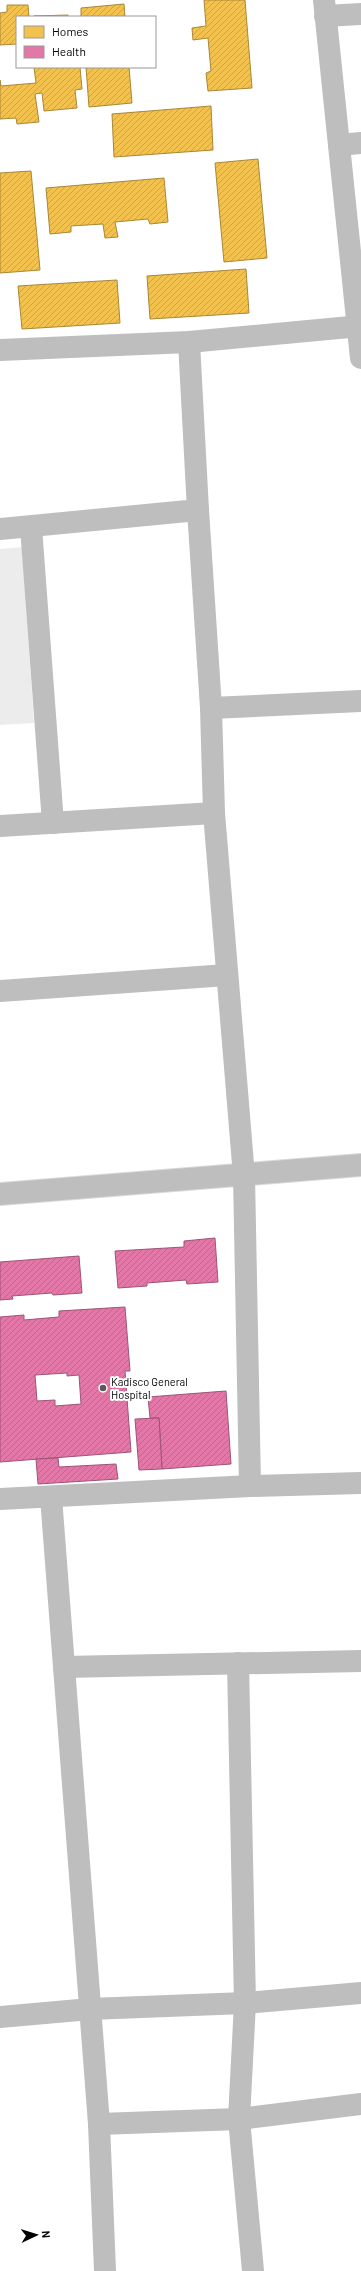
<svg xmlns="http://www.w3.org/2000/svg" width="361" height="2271" font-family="Barlow,sans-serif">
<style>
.green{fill:#ececec}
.homes{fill:url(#homes-hatch);stroke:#a98737}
.health{fill:url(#health-hatch);stroke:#9f5376;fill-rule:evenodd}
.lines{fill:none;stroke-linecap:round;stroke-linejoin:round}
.primary-casing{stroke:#dbdbdb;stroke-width:24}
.minor{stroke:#bebebe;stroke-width:22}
.primary{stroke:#bebebe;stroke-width:22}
.poi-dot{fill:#595959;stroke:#fff;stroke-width:1.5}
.labels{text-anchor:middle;stroke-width:4;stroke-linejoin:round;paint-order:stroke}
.poi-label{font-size:11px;fill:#000;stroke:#fff;text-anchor:start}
</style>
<defs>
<pattern id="homes-hatch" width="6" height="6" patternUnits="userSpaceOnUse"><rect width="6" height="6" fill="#f2c14e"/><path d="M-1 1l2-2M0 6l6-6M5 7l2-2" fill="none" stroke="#cea442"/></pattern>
<pattern id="health-hatch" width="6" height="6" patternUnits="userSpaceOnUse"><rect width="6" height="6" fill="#e377a8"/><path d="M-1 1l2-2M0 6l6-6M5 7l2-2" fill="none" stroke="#c1658f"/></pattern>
</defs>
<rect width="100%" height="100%" fill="#fff"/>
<path class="green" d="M22 547 34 723 0 725V549Z"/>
<g class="homes">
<path d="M204 0H245L252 88 208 91 206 73 211 71 208 38 193 40 192 28 206 26Z"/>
<path d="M124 4 125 17H81V8Z"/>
<path d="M7 5H28L29 17H17V44L0 45V13L7 12Z"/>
<path d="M68 15V17L34 16Z"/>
<path d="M34 67H80L82 89 75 90 77 108 44 111 42 93 35 94 39 122 17 124 16 118 0 119V80L1 86 36 83Z"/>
<path d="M86 67H129L132 103 89 107Z"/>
<path d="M211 106 213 150 114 157 112 114Z"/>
<path d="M258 159 267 258 224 262 215 163Z"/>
<path d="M31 171 40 270 0 273V173Z"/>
<path d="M164 178 168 222 150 224 148 219 115 222 118 237 105 238 103 224 71 226V232L50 234 46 188Z"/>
<path d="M246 269 249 313 150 319 147 276Z"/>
<path d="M117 280 120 323 22 329 18 286Z"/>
</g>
<g class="health">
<path d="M215 1238 218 1282 187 1284 186 1280 147 1283V1286L118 1288 115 1251 184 1247V1241Z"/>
<path d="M79 1256 82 1293 53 1295 52 1293 12 1296 13 1299 0 1300V1262Z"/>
<path d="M125 1307 130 1371H125L131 1452 0 1462V1317L24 1315V1320L59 1317V1311ZM67 1373V1376L79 1375 81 1404 55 1406V1400L37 1401 35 1375Z"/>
<path d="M226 1391 231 1464 162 1469 159 1418H150L148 1397Z"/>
<path d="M159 1418 162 1469 139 1470 135 1419Z"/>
<path d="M58 1458 59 1467 116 1464 118 1479 38 1484 36 1459Z"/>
</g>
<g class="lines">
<defs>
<path id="primary" d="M0 1194 361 1165"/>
</defs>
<use href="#primary" class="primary-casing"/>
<g class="minor">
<path d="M324 0 361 358"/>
<path d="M325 16 361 14"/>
<path d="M339 145 361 143"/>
<path d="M0 350 189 342 361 326"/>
<path d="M198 510 211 708 214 813 244 1176 250 1486"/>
<path d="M31 527 53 823"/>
<path d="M0 529 198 510 189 342"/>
<path d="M211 708 361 701"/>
<path d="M0 826 214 813"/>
<path d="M0 991 227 975"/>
<path d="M51 1497 99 2124 105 2271"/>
<path d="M0 1499 250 1486 361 1483"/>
<path d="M238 1663 245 2003 239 2119 253 2271"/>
<path d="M64 1667 361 1661"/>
<path d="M0 2017 90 2009 245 2003 361 1993"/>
<path d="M99 2124 239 2119 361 2104"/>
</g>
<use href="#primary" class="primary"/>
</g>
<circle class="poi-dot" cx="103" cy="1388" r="4"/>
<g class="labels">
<g class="poi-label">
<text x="111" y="1386">Kadisco General<tspan x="111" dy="13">Hospital</tspan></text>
</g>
</g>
<rect x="16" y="16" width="140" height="52" fill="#ffffff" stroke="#999999"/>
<rect x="24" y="26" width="20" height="12" fill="#f2c14e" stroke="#999999"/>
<text x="52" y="36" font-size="12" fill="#000000">Homes</text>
<rect x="24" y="46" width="20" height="12" fill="#e377a8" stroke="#999999"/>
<text x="52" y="56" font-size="12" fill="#000000">Health</text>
<g transform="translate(36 2235) rotate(86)" stroke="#ffffff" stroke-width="3" paint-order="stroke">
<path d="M0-3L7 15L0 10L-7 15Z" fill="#000000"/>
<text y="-6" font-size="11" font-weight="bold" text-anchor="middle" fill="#000000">N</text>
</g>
</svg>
